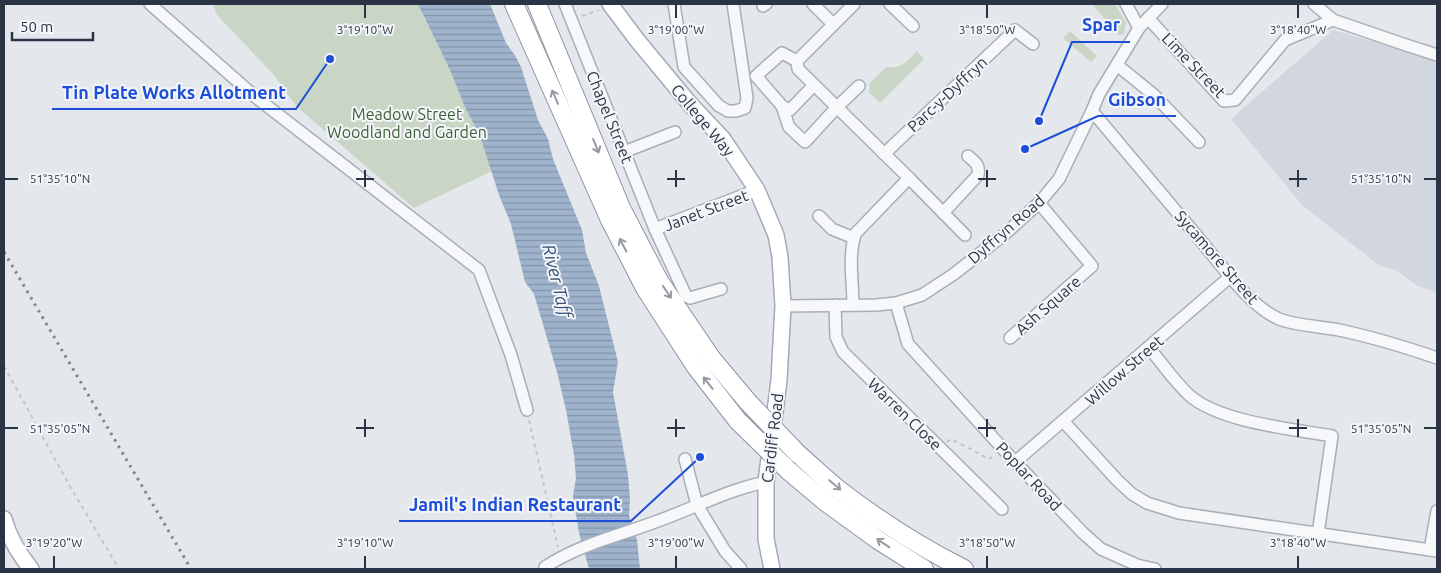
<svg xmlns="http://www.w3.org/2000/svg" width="1441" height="573" font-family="Ubuntu,sans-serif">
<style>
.built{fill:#d2d6de}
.green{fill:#c9d6c5}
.water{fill:url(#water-rules)}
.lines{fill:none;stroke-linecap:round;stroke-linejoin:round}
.minor-casing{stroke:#a9aeb7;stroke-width:14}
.major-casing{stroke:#a3abb8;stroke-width:18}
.highway-casing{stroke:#8b94a3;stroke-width:20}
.path{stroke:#c2c5cb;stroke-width:2;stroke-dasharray:4 4;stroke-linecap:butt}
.minor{stroke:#f7f8fa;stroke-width:11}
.major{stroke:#fff;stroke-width:15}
.highway{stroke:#fff;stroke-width:18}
.rail{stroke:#7d8696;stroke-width:3;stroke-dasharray:2.5 5;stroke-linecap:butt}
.highway-bridge-casing{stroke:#8b94a3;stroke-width:20;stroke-linecap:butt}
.highway-bridge{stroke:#fff;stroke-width:18}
.oneway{stroke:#959aa2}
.ticks{fill:none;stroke:#2b3445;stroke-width:2}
.labels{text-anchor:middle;stroke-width:4;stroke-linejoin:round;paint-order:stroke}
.street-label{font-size:16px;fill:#2b3445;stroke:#f4f6f9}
.park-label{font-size:16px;fill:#3f6138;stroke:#f4f6f9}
.water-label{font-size:18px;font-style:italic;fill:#34527a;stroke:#f4f6f9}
.ticks-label{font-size:12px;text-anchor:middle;fill:#2b3445;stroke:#f4f6f9;stroke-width:4;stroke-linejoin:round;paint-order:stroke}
.leader{fill:none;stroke:#1d4ed8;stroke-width:2}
.callout-dot{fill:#1d4ed8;stroke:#f4f6f9;stroke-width:2}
.callout-label{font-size:18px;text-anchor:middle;font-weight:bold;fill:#1d4ed8;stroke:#f4f6f9;stroke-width:4;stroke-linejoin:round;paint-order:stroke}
</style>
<defs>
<pattern id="water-rules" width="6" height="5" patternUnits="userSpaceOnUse" patternTransform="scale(1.25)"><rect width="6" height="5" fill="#9fb4cc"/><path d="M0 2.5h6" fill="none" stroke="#8293a7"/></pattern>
</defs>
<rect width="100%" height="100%" fill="#e4e7ec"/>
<path class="built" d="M1333 30 1437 60V293L1416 285 1396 270 1380 266 1302 205 1231 119Z"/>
<g class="green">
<path d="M213 4H418L450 70 464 105 480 136 492 171 414 208 296 106 274 75 217 15Z"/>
<path d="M1092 4H1115L1126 23 1124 34 1119 35Z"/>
<path d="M1070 31 1097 56 1091 62 1063 38Z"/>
<path d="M917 51 924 59 880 103 869 92 870 83 886 67C902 69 906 62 917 51Z"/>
</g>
<path class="water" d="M418 4H490L506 43 516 57 521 67 538 120 548 139 553 159 582 230 586 253 599 286 618 362 613 392 628 475 630 499 629 515 637 540 640 569H589L579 533 573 496 576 478 574 455 566 410 557 372 534 294 525 282 511 224 499 195 480 136 464 105 450 70Z"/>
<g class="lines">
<defs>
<g id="minor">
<path d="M150 4 253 95 479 270 511 355 527 410"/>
<path d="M565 4 655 229 686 296 690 298 721 289"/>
<path d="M674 4 684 67 719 106 728 111H736L745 108 747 98 733 4"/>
<path d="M813 4 833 24"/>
<path d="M890 4 913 26"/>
<path d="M1126 4 1139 28"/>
<path d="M1314 4 1333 20 1406 45 1437 55"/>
<path d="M763 6 766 4"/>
<path d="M1148 18 1224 101 1235 100 1285 40 1333 20"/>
<path d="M797 61 782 53 756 76 782 106 790 110 814 85"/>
<path d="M1117 65 1154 95 1199 142"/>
<path d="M782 106 789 127 805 142 837 107 859 86"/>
<path d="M1092 111C1127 153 1162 194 1197 236 1219 262 1249 306 1279 319 1298 326 1319 326 1339 330 1372 337 1405 347 1437 358"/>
<path d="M624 152 675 132"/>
<path d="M884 154 1015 30 1033 44"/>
<path d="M909 178 965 235"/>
<path d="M943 213 978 175C980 165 975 162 968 156"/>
<path d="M819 216 832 229 854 238"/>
<path d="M655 229 757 190"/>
<path d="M896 303 908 344 1015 462 1083 533 1101 549 1137 565 1155 569"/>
<path d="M835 305 836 337 843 352 1002 509"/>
<path d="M853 305C853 282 848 257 855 234L909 178 798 69 797 61 854 4"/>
<path d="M783 306 876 305 896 303 922 295 954 274 1006 233 1039 203 1059 179 1092 111 1099 94 1139 28 1162 4"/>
<path d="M1010 338 1092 266 1039 203"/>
<path d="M1149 348C1162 363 1174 381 1189 395 1219 422 1292 429 1332 436L1318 534"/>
<path d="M1064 422 1117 480 1132 494 1147 503 1179 513 1437 551"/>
<path d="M685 459 697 505 725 551 741 569"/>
<path d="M1015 462 1231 276"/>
<path d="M1430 550 1437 511"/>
<path d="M546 569 545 567C578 545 618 536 655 522 692 509 727 490 766 482"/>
</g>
<g id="major">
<path d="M610 4 637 40 690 104 723 139 757 190 776 235 780 257 783 306 779 380 766 482V539L772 569"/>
<path d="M4 519C9 538 19 554 31 569"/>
</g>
<g id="highway">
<path d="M514 4 610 220 645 288 696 367 738 421"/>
<path d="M537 4 621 208 659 281 712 359 748 402"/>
<path d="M798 454C811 465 824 478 838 489 878 520 920 547 964 569"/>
<path d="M789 471 827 503 878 540 924 569"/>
</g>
</defs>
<use href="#minor" class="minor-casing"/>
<use href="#major" class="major-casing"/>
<use href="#highway" class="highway-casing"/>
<g class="path">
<path d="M582 16 599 10"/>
<path d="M4 366 68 483 119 569"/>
<path d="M529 420 558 547"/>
<path d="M947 442 951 439 989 459 995 455"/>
</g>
<use href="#minor" class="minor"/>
<use href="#major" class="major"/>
<use href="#highway" class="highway"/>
<path class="rail" d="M4 252 191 569"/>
<defs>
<g id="highway-bridge">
<path d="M748 402 798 454"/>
<path d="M738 421 789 471"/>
</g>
</defs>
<use href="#highway-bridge" class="highway-bridge-casing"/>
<use href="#highway-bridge" class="highway-bridge"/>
</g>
<defs><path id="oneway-shaft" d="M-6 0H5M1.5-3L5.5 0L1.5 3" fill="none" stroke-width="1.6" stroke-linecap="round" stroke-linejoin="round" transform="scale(1.25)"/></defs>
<g class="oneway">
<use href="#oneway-shaft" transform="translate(555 97) rotate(-114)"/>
<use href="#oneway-shaft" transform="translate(596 146) rotate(68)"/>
<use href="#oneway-shaft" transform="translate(623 245) rotate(-117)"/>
<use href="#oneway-shaft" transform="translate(667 292) rotate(56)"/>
<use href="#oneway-shaft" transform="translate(708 383) rotate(-128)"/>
<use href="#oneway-shaft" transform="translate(835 485) rotate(40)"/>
<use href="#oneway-shaft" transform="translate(883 543) rotate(-147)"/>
</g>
<path class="ticks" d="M365 5V18M676 5V18M987 5V18M1298 5V18M365 170V187M676 170V187M987 170V187M1298 170V187M5 179H18M356 179H374M667 179H685M978 179H996M1289 179H1307M1424 179H1436M365 419V437M676 419V437M987 419V437M1298 419V437M5 428H18M356 428H374M667 428H685M978 428H996M1289 428H1307M1424 428H1436M54 556V568M365 556V568M676 556V568M987 556V568M1298 556V568"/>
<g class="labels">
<g class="street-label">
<text transform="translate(1194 65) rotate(46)" y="6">Lime Street</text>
<text transform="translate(947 94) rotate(-43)" y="6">Parc-y-Dyffryn</text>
<text transform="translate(610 117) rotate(68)" y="6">Chapel Street</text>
<text transform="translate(703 120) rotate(50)" y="6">College Way</text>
<text transform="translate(706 210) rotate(-21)" y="6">Janet Street</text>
<text transform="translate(1006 229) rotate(-41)" y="6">Dyffryn Road</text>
<text transform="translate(1217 257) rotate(49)" y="6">Sycamore Street</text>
<text transform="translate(1048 305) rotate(-41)" y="6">Ash Square</text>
<text transform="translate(1124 370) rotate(-41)" y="6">Willow Street</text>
<text transform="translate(905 414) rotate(44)" y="6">Warren Close</text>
<text transform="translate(772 438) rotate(-83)" y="6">Cardiff Road</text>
<text transform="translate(1029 476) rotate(47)" y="6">Poplar Road</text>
</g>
<g class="park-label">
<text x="407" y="120">Meadow Street<tspan x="407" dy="18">Woodland and Garden</tspan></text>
</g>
<g class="water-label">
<text transform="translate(557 281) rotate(76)" y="6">River Taff</text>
</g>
</g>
<g class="ticks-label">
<text x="365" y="34">3°19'10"W</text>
<text x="676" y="34">3°19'00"W</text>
<text x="987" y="34">3°18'50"W</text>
<text x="1298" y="34">3°18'40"W</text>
<text x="60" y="183">51°35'10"N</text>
<text x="1381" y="183">51°35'10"N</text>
<text x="60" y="433">51°35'05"N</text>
<text x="1381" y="433">51°35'05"N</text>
<text x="54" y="547">3°19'20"W</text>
<text x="365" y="547">3°19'10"W</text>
<text x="676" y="547">3°19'00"W</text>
<text x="987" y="547">3°18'50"W</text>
<text x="1298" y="547">3°18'40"W</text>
</g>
<path class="leader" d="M1039 121L1072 42H1130M330 59L296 109H52M1025 149L1098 116H1176M700 457L631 521H399"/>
<g class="callout-dot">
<circle cx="1039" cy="121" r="5"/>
<circle cx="330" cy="59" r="5"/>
<circle cx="1025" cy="149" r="5"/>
<circle cx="700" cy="457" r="5"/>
</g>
<g class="callout-label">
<text x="1101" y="31">Spar</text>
<text x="174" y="99">Tin Plate Works Allotment</text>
<text x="1137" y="106">Gibson</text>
<text x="515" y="511">Jamil's Indian Restaurant</text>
</g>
<rect width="1441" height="573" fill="none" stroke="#2b3445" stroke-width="10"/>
<path d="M12 32v8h81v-8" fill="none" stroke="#2b3445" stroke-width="2.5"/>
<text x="20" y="32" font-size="15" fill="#2b3445" stroke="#f4f6f9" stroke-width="4" paint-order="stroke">50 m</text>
</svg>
